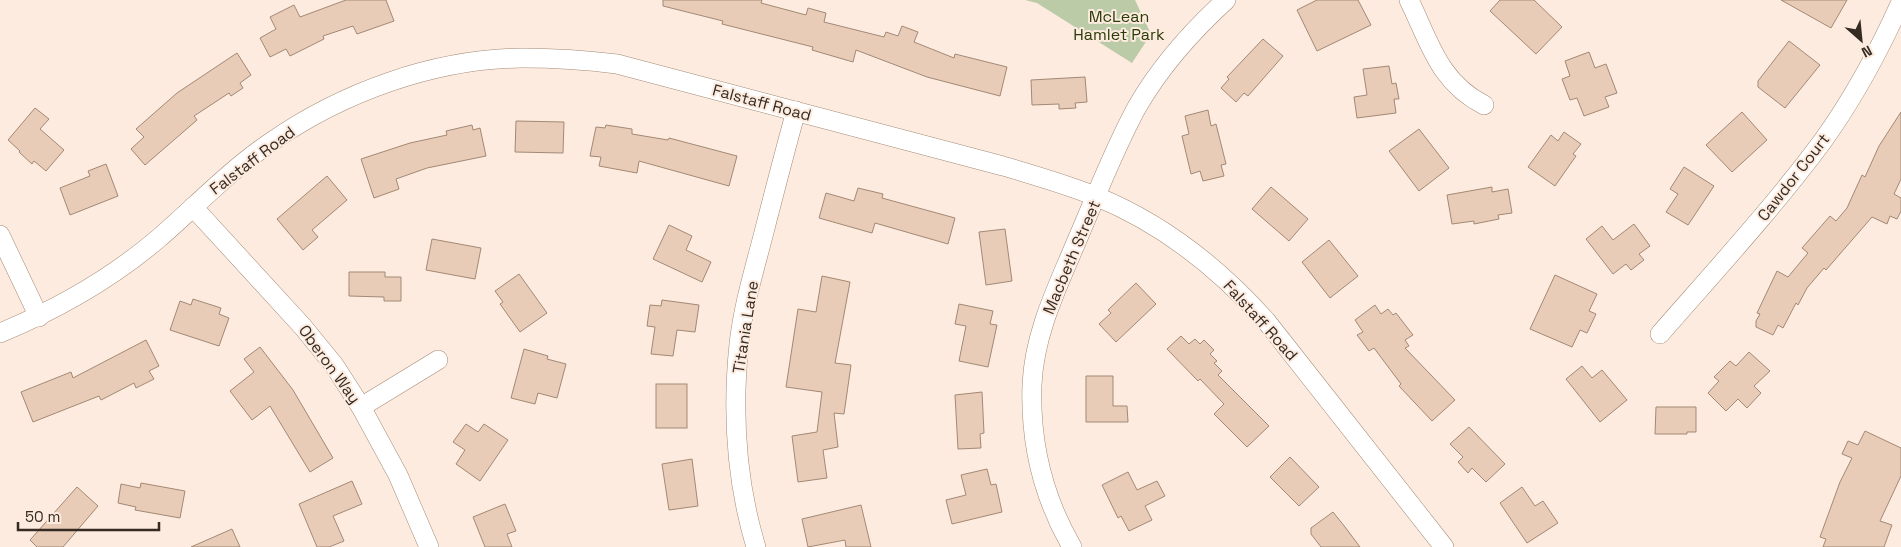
<svg xmlns="http://www.w3.org/2000/svg" width="1901" height="547" font-family="'Space Grotesk',sans-serif">
<style>
.green{fill:#bbcaa7}
.building{fill:#e8ccb7;stroke:#a38975}
.lines{fill:none;stroke-linecap:round;stroke-linejoin:round}
.minor-casing{stroke:#a48b77;stroke-width:20}
.minor{stroke:#fff;stroke-width:19}
.labels{text-anchor:middle;stroke-width:4;stroke-linejoin:round;paint-order:stroke}
.park-label{font-size:16px;fill:#2b3b07;stroke:#fcebde}
.street-label{font-size:16px;fill:#362b23;stroke:#fcebde}
</style>
<rect width="100%" height="100%" fill="#fcebde"/>
<path class="green" d="M1025 0H1135L1151 34 1132 63 1037 3Z"/>
<g class="building">
<path d="M346 0H386L394 21 357 34 353 26 323 36 324 39 290 56 286 49 270 57 260 38 276 29 270 17 294 5 300 17Z"/>
<path d="M663 0H762L761 3 806 15 808 8 826 13 824 22 884 37 886 32 898 36 902 26 918 32 914 42 954 58 955 54 1007 67 1000 96 927 77 856 50 853 62 812 50 813 47 722 24 723 21 663 6Z"/>
<path d="M1317 0H1358L1371 25 1317 51 1297 10Z"/>
<path d="M1500 0H1534L1562 27 1536 54 1490 11Z"/>
<path d="M1781 0H1847L1831 28Z"/>
<path d="M1263 39 1283 56 1248 96 1244 93 1236 102 1221 88 1229 79 1227 77Z"/>
<path d="M1789 41 1820 65 1785 108 1758 87V81Z"/>
<path d="M1589 52 1595 68 1606 64 1617 93 1605 97 1609 107 1584 116 1577 98 1570 100 1562 79 1570 76 1565 61Z"/>
<path d="M237 53 251 75 240 83 243 88 231 96 229 93 194 116 197 120 145 165 131 149 144 137 136 129 177 93Z"/>
<path d="M1389 66 1392 84 1396 83 1399 99H1394L1396 113 1357 118 1354 97 1367 95 1363 69Z"/>
<path d="M1085 77 1087 102 1075 103 1076 108 1059 109V104L1032 105 1031 80Z"/>
<path d="M35 108 49 119 40 129 64 150 46 171 34 161 32 164 19 152 20 151 8 140Z"/>
<path d="M1208 110 1211 126 1216 124 1226 164 1221 165 1224 176 1203 181 1200 171 1191 174 1182 136 1189 134 1185 116Z"/>
<path d="M1742 112 1767 140 1732 172 1706 145Z"/>
<path d="M1901 112V179L1894 194 1901 198V211L1897 219 1890 216 1887 224 1872 217 1826 270 1824 268 1807 288 1798 305 1796 303 1783 328 1778 325 1773 335 1756 327V321L1760 314 1757 313 1777 271 1788 277 1808 253 1802 248 1830 216 1836 221 1847 208 1862 175 1865 177 1879 146Z"/>
<path d="M516 121 564 122 563 153 515 152Z"/>
<path d="M472 125 473 130 480 128 486 156 427 168 396 179 399 189 374 198 361 159 410 143 447 135 446 131Z"/>
<path d="M606 125 632 129V134L668 140 669 138 737 156 729 186 639 161 637 173 599 166 601 157 590 156 596 127 605 128Z"/>
<path d="M1419 129 1449 168 1419 191 1389 151Z"/>
<path d="M1564 132 1581 144 1573 154 1576 156 1555 186 1528 167 1551 135 1558 141Z"/>
<path d="M106 164 118 196 70 215 60 188 90 176 88 171Z"/>
<path d="M1684 167 1714 186 1688 225 1666 212 1678 194 1670 189Z"/>
<path d="M327 176 347 200 312 230 318 237 303 250 277 219Z"/>
<path d="M1271 187 1308 219 1289 241 1252 209Z"/>
<path d="M1492 187V192L1508 189 1512 213 1498 215 1499 219 1474 224V221L1452 224 1447 195Z"/>
<path d="M858 188 883 194 882 198 955 218 948 244 875 223 872 233 819 218 826 193 854 201Z"/>
<path d="M1634 224 1650 246 1639 254 1644 260 1631 270 1626 264 1613 274 1586 239 1602 226 1613 240Z"/>
<path d="M669 225 692 236 686 250 711 262 702 282 653 259Z"/>
<path d="M1005 229 1012 281 986 285 979 232Z"/>
<path d="M432 239 481 248 475 279 426 270Z"/>
<path d="M1329 240 1358 276 1330 298 1302 262Z"/>
<path d="M349 272H385V277H401V301H384V297L349 296Z"/>
<path d="M519 274 547 313 520 332 500 304 503 302 495 291Z"/>
<path d="M1555 275 1597 294 1589 311 1596 314 1587 333 1580 330 1572 347 1530 329Z"/>
<path d="M822 276 850 282 835 363 851 365 844 414 834 413 838 447 823 450 827 478 798 482 792 436 817 432 822 392 786 387 798 309 816 312Z"/>
<path d="M1136 283 1156 304 1116 342 1099 324 1111 313 1108 310Z"/>
<path d="M193 299 221 308 219 314 229 318 219 346 170 330 180 301 191 305Z"/>
<path d="M662 300 699 305 695 332 677 330 673 356 651 354 655 327 647 326 650 305 661 306Z"/>
<path d="M959 304 993 311 990 324 997 325 988 367 959 361 966 326 955 324Z"/>
<path d="M1375 305 1381 314 1388 309 1393 315 1396 313 1413 335 1405 340 1409 346 1405 348 1455 400 1432 421 1399 386 1401 384 1374 348 1369 351 1357 335 1363 332 1355 320Z"/>
<path d="M1181 336 1189 344 1195 339 1200 344 1204 340 1214 350 1210 354 1217 361 1214 363 1222 371 1218 375 1269 426 1247 447 1214 414 1224 404 1200 379 1198 381 1167 349Z"/>
<path d="M146 340 159 366 149 371 154 379 136 388 134 383 101 400 99 396 33 422 21 392 71 372 73 378Z"/>
<path d="M260 347 293 390 333 458 310 472 270 406 252 420 230 391 254 372 244 359Z"/>
<path d="M524 349 548 356 547 359 566 364 557 398 538 393 535 404 511 398Z"/>
<path d="M1749 352 1770 371 1754 386 1761 393 1747 408 1738 399 1726 411 1708 393 1719 381 1714 377 1730 361 1736 366Z"/>
<path d="M1582 366 1592 378 1602 370 1627 400 1600 422 1566 379Z"/>
<path d="M1086 376H1113V406H1127L1128 422H1086Z"/>
<rect x="656" y="384" width="31" height="44"/>
<path d="M982 392 984 433 980 434 981 448 958 449 955 395Z"/>
<path d="M1656 407H1696V432H1687V434H1655Z"/>
<path d="M466 424 478 432 484 424 508 440 480 481 456 464 465 450 453 442Z"/>
<path d="M1469 427 1505 464 1486 482 1472 468 1468 473 1458 462 1463 457 1450 444Z"/>
<path d="M1865 431 1901 448V476L1880 521 1892 525 1884 547H1823L1826 539 1820 537 1840 482 1852 458 1842 454 1848 441 1858 445Z"/>
<path d="M1290 457 1319 487 1299 506 1270 477Z"/>
<path d="M692 459 698 506 669 510 662 464Z"/>
<path d="M987 469 991 485 996 484 1002 512 952 524 946 500 966 495 961 475Z"/>
<path d="M1128 472 1137 490 1157 481 1165 496 1145 506 1152 520 1129 531 1121 516 1118 518 1102 485Z"/>
<path d="M352 481 362 504 333 516 344 541 329 547H317L299 504Z"/>
<path d="M141 483 185 491 180 518 135 510 136 507 118 503 121 484 140 488Z"/>
<path d="M77 487 98 506 63 547H37L30 540Z"/>
<path d="M1522 487 1535 506 1543 501 1558 523 1527 543 1500 503Z"/>
<path d="M505 504 516 531 507 534 512 547H485L473 517Z"/>
<path d="M861 505 871 547H846L845 540 808 547 802 519Z"/>
<path d="M1333 512 1345 527 1360 547H1321L1311 534V528Z"/>
<path d="M232 529 240 547H191Z"/>
</g>
<g class="lines">
<defs>
<g id="minor">
<path d="M1409 0C1430 43 1439 82 1484 105"/>
<path d="M193 207 303 327 334 365 361 407 398 475 429 547"/>
<path d="M0 235 39 317"/>
<path d="M0 333C58 309 111 279 159 238 196 206 230 170 271 142 343 92 434 59 522 58 554 58 585 60 617 64L1003 166C1034 175 1065 184 1095 196 1162 223 1219 268 1267 322L1444 547"/>
<path d="M1660 334C1715 271 1772 209 1822 142 1853 99 1879 51 1901 2"/>
<path d="M361 407 438 360"/>
<path d="M756 547C736 481 732 412 739 344 743 308 753 274 762 240 773 197 784 154 796 111"/>
<path d="M1072 547C1043 497 1030 442 1032 385 1034 335 1056 290 1075 245 1095 199 1113 151 1137 107 1160 67 1192 31 1226 0"/>
</g>
</defs>
<use href="#minor" class="minor-casing"/>
<use href="#minor" class="minor"/>
</g>
<g class="labels">
<g class="park-label">
<text x="1119" y="22">McLean<tspan x="1119" dy="18">Hamlet Park</tspan></text>
</g>
<g class="street-label">
<text transform="translate(762 102) rotate(15)" y="6">Falstaff Road</text>
<text transform="translate(252 160) rotate(-37)" y="6">Falstaff Road</text>
<text transform="translate(1793 177) rotate(-52)" y="6">Cawdor Court</text>
<text transform="translate(1071 257) rotate(-67)" y="6">Macbeth Street</text>
<text transform="translate(1261 320) rotate(48)" y="6">Falstaff Road</text>
<text transform="translate(745 327) rotate(-81)" y="6">Titania Lane</text>
<text transform="translate(330 364) rotate(54)" y="6">Oberon Way</text>
</g>
</g>
<g transform="translate(1861 40) rotate(153)" stroke="#fcebde" stroke-width="4" paint-order="stroke">
<path d="M0-4L9 19L0 12L-9 19Z" fill="#362b23"/>
<text y="-8" font-size="14" font-weight="bold" text-anchor="middle" fill="#362b23">N</text>
</g>
<path d="M18 522v8h141v-8" fill="none" stroke="#362b23" stroke-width="2.5"/>
<text x="25" y="522" font-size="15" fill="#362b23" stroke="#fcebde" stroke-width="4" paint-order="stroke">50 m</text>
</svg>
